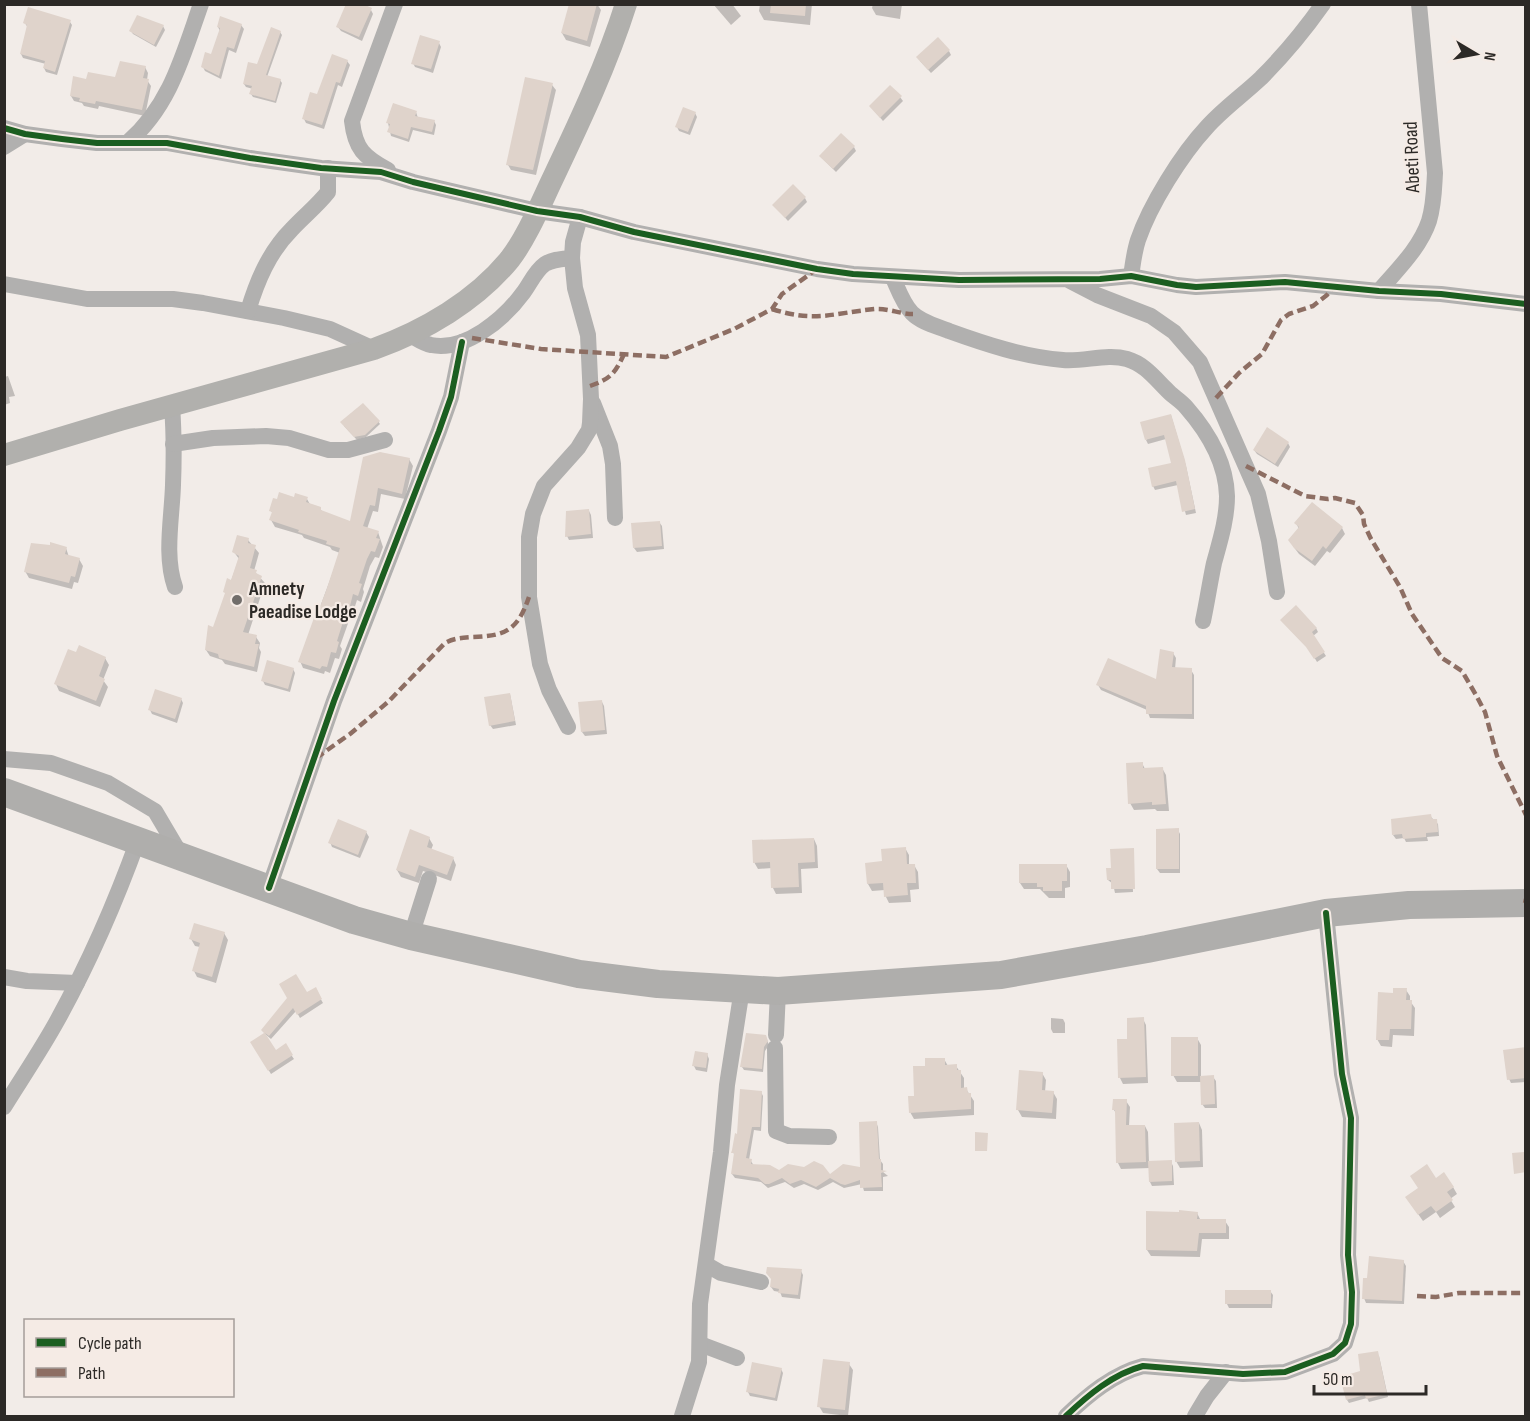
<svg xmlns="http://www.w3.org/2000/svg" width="1530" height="1421" font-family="'Sofia Sans Condensed',sans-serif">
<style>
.shadow{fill:#0003}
.building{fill:#dfd3cb}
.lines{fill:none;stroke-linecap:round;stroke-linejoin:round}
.street{stroke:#b1b0af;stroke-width:16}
.secondary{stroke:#b1b0ad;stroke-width:22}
.highway{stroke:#afaeac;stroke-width:28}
.quiet{stroke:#8d6e63;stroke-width:4.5;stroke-dasharray:9 4.5;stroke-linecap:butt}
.cycleway-casing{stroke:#f5ebe5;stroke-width:10}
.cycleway{stroke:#1b5e20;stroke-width:6}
.poi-dot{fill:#716d6a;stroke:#f5ebe5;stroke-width:2}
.labels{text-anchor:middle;stroke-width:4.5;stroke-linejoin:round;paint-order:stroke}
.street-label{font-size:20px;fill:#2c2926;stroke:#f5ebe5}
.poi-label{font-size:20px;font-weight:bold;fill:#2c2926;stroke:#f5ebe5;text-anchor:start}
</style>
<rect width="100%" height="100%" fill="#f2ece8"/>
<g class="shadow">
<path d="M571 4H597L601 10 590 47 566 40 562 33Z"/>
<path d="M713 4H732L741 16 731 25Z"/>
<path d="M760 4H812L810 25 764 20 759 11Z"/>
<path d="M873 4H902L900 19 876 15 872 8Z"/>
<path d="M371 10 373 14 362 41 341 31 338 27Z"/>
<path d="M70 22 72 25 57 75 46 72 44 68 46 64 23 58 21 54 28 28 25 23Z"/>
<path d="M241 25 244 29 236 53 229 50 221 79 205 71 203 67 212 56 220 31 218 27Z"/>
<path d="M163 26 165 30 156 47 133 34 131 31Z"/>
<path d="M280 32 282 35 267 77 280 80 282 83 276 103 253 97 251 94 253 89 246 87 244 84Z"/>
<path d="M439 43 441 47 433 73 415 67 413 63Z"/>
<path d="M949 51 951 55 931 73 920 61Z"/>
<path d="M347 61 350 65 342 87 338 85 324 129 306 123 304 119 318 96Z"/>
<path d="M145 67 148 73 147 80 151 86 145 116 99 106 98 109 84 106 82 103 74 101 71 96 88 80 116 79Z"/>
<path d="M552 85 556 90 536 175 511 170 508 165Z"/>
<path d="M900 97 903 101 883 121 871 107Z"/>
<path d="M416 112 418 118 434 121 436 125 434 135 413 130 409 142 391 136 388 123Z"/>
<path d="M695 113 697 117 690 135 679 131 677 127Z"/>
<path d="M854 147 856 151 836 172 824 160Z"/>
<path d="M805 198 807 202 788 221 774 205Z"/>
<path d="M8 376 15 396 9 397 10 403 4 405V377Z"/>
<path d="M1171 415 1186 466 1196 513 1186 515 1178 485 1155 490 1153 486 1173 464 1166 439 1148 444 1146 440Z"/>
<path d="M378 421 380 424 366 437 357 440 344 426Z"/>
<path d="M1288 443 1290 447 1278 467 1257 454 1254 450Z"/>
<path d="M364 458 409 459 413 466 405 499 381 494 378 512 373 511 367 529 378 532 383 547 379 558 375 557 370 566 363 589 364 592 361 602 357 600 352 616 351 615 340 646 342 649 339 659 335 658 330 673 325 671 324 674 303 668 300 661 340 553 332 550 330 547 304 538 302 535 275 527 271 520 273 514 271 511 295 499H307L311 506 320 509 323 512 352 523Z"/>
<path d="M589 511 591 515 593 538 569 540 567 536Z"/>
<path d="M659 522 662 526 664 549 637 552 634 548Z"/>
<path d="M1296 523 1342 528 1345 534 1330 553 1327 551 1315 566 1299 554 1293 546 1299 529Z"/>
<path d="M248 540 259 553 254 571 265 583 248 635 256 637 260 643 259 648 261 652 257 672 225 664 222 660 210 656 206 650 239 559 234 552Z"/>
<path d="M66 548 69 557 79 559 83 566 78 583 74 582 72 589 29 578 25 571Z"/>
<path d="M1284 623 1316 628 1318 632 1313 636 1326 656 1317 662 1310 650Z"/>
<path d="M1173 653 1176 658 1175 669 1191 670 1194 675V719L1150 718 1147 710 1101 690 1098 685 1157 681Z"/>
<path d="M105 658 109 665 103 680 108 687 100 707 59 691 56 684Z"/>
<path d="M293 669 295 673 290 692 265 685 263 681Z"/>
<path d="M510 694 516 725 493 729 490 725Z"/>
<path d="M181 699 183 703 177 723 152 714 150 710Z"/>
<path d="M602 702 604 706 607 734 585 736 582 732Z"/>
<path d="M1142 763 1145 769 1162 768 1166 775 1169 811H1157L1155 809 1134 810 1130 803Z"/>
<path d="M1430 816 1438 824 1439 836 1427 837 1428 841 1406 842 1404 838 1396 839 1393 835Z"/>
<path d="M1178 830 1180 834V873H1160L1157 869Z"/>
<path d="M366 832 369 837 360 858 332 847 330 842Z"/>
<path d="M429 838 433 845 431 850 453 858 456 865 451 881 423 871 419 883 401 877 397 870Z"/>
<path d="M814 839 817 846 818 868 801 869 802 893 776 894 773 888 772 868 758 869 754 862Z"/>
<path d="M905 848 909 855V866L914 865 918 872 919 889 910 890 911 902 889 903 886 897 885 890 872 891 868 884 866 864 884 863Z"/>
<path d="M1132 852 1133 892 1115 893 1113 884 1108 880 1112 870Z"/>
<path d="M1066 865 1070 872V887L1065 888V898H1049L1040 889H1024L1020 883Z"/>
<path d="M224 933 228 940 216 983 197 977 194 971 200 947 195 946 191 939Z"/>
<path d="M315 989 323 1003 300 1018 296 1011 271 1039 265 1034 263 1030Z"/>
<path d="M1406 990 1410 996V1001L1415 1008 1414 1036 1393 1035 1392 1047 1381 1046 1377 1039 1394 994Z"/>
<path d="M1051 1018 1063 1019 1065 1023V1033H1053L1051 1029Z"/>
<path d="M1143 1019 1146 1025 1148 1083 1123 1084 1120 1078 1118 1041 1129 1040Z"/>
<path d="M1197 1038 1201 1045V1077H1213L1216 1081 1217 1108H1205L1202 1104 1201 1082H1177L1173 1075Z"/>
<path d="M767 1040 769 1045 765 1051 763 1072 744 1070 742 1067Z"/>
<path d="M252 1043 275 1052 285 1046 294 1059 271 1074Z"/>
<path d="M1526 1051V1082L1511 1083 1509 1079Z"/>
<path d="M707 1054 709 1059 707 1072 696 1070 694 1066Z"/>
<path d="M944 1059 948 1066H956L964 1078V1089H966L974 1101V1115L914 1119 910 1112 915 1097Z"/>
<path d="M1042 1073 1046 1080 1045 1092H1053L1057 1099 1056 1119 1022 1117 1018 1110Z"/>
<path d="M761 1092 763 1096 761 1131 754 1130 749 1160 751 1161 754 1166 779 1172 830 1176 861 1168 876 1122 878 1127 880 1160 883 1164V1172L888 1176 883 1177V1191H864L862 1184 844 1188 833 1182 818 1190 804 1184 794 1188 785 1182 768 1188 761 1182 735 1178 732 1174 735 1156 733 1152 739 1136Z"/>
<path d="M1126 1101 1130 1107 1129 1126H1145L1148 1132 1149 1163 1171 1162 1173 1166 1174 1185 1152 1186 1150 1182V1168L1121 1169 1118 1163 1117 1115 1114 1110Z"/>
<path d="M1199 1123 1202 1130 1203 1167 1180 1168 1176 1161Z"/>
<path d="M1453 1187 1457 1194 1450 1199 1455 1207 1440 1218 1436 1212 1423 1221 1411 1204Z"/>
<path d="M1197 1213 1200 1219 1225 1221 1229 1227V1239H1202L1200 1257 1151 1256 1147 1250Z"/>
<path d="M1403 1261 1406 1266 1404 1304 1366 1303 1364 1298Z"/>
<path d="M801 1271 803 1275 800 1299 782 1297 780 1292 774 1291 771 1287Z"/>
<path d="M1270 1291 1273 1295 1272 1308H1229L1227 1304Z"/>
<path d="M1379 1356 1388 1397 1369 1402 1367 1398 1349 1403 1347 1400 1362 1372Z"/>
<path d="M849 1364 853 1370 848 1416 823 1413 819 1406Z"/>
<path d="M781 1369 783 1373 777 1401 750 1396 748 1392Z"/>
</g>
<g class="building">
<path d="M346 4H363L372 8 359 37 336 27Z"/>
<path d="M569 4H597L587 41 561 33Z"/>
<path d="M771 4H806L805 16 770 13Z"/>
<path d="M28 7 71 20 55 72 43 68 45 61 20 54 27 25 23 23Z"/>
<path d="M137 15 164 25 154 45 129 31Z"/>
<path d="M220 16 242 24 234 49 227 47 219 76 201 67 205 52 211 54 220 28 217 27Z"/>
<path d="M271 27 281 31 266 75 281 79 275 101 249 94 252 86 243 84 248 62 257 64Z"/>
<path d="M420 35 440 41 431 69 411 64Z"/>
<path d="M938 37 950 50 928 70 916 57Z"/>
<path d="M332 54 348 60 340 83 336 82 322 125 302 119 310 92 317 94Z"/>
<path d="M120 61 146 66 143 78 149 79 142 110 96 101 95 104 79 101 80 98 70 96 73 76 86 79 88 72 115 77Z"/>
<path d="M525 77 553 83 533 170 506 165Z"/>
<path d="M890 85 902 96 880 118 869 106Z"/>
<path d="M393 103 417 111 415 116 435 120 432 132 411 127 408 139 387 132 390 124 386 123Z"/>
<path d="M683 107 696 112 688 132 675 127Z"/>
<path d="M841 133 855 146 833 169 819 156Z"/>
<path d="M793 184 806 197 785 218 772 205Z"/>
<path d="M363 403 380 421 365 435 354 437 340 422Z"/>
<path d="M1171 414 1185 460 1195 509 1182 512 1176 481 1152 487 1148 468 1171 463 1164 435 1145 440 1140 422Z"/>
<path d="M1267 427 1289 442 1275 464 1253 450Z"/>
<path d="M380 452 410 458 402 494 378 488 375 506 370 505 363 526 379 531 376 538 380 539 375 552 371 551 367 559 359 583 362 584 358 596 353 594 349 610 347 609 337 641 339 642 336 653 331 652 327 667 322 666 320 669 298 662 315 615H317L327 588 340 548 326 544 327 541 298 532 299 530 269 520 272 512 269 511 273 498 277 499 279 492 294 497 295 493 308 497 306 502 321 507V510L350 521 363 457Z"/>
<path d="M1312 502 1343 527 1326 549 1323 546 1312 561 1294 548 1288 540 1299 527 1294 523Z"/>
<path d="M589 509 591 534 565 537 566 511Z"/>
<path d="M660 521 662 546 633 548 631 523Z"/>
<path d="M237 535 249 538 248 543 256 545 250 568 257 570 256 573 262 576 243 632 257 635 255 644H259L254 667 219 658 218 654 205 650 208 625 213 627 225 593 223 592 227 578 231 580 239 556 232 552Z"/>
<path d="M50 542 67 547 65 554 80 558 75 577 71 576 69 583 24 572 31 543 50 545Z"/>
<path d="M1296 605 1317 628 1312 632 1325 652 1314 659 1306 647 1280 620Z"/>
<path d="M79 645 106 657 99 676 105 679 96 701 54 684 68 649 76 652Z"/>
<path d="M1160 649 1174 652 1172 667 1192 668V714H1146V706L1096 685 1108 658 1156 679Z"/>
<path d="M267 660 294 668 288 689 261 681Z"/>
<path d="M155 689 182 698 175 719 148 710Z"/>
<path d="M510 693 515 721 489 726 484 697Z"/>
<path d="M602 700 605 730 581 732 578 702Z"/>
<path d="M1143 762V768L1163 767 1166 804 1152 805V802L1128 804 1126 763Z"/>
<path d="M1431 814 1432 819H1437L1438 832 1426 833V837L1403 839 1402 834 1392 835 1391 819Z"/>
<path d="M338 819 367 831 358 855 328 843Z"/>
<path d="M1179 828V869H1156V829Z"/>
<path d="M410 829 430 837 427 847 454 857 447 875 419 865 415 877 396 870Z"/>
<path d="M814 838 815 862 798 863 799 887 771 888 770 862 753 863 752 840Z"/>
<path d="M906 847 907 864H915L916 883H907L908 895 884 897 883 883 867 884 865 863 882 861 881 849Z"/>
<path d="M1134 848 1135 889H1111V880H1107L1106 868H1111L1110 849Z"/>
<path d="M1019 864H1067V881H1062V891H1043V887H1037V883H1019Z"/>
<path d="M194 923 225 932 212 977 192 971 200 943 189 939Z"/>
<path d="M296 974 307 992 316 987 322 999 297 1015 293 1008 269 1036 265 1033 276 1050 286 1043 293 1055 268 1071 250 1042 264 1033 261 1030 287 998 279 984Z"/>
<path d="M1393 988H1407L1406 1000H1412L1411 1029H1390L1389 1040H1376L1378 992 1393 993Z"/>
<path d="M1144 1017 1146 1077 1118 1078 1117 1039H1127V1018Z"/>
<path d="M746 1033 766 1035 768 1041 764 1047 762 1069 740 1067Z"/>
<rect x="1171" y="1037" width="27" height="39"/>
<path d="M1526 1047V1078L1507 1080 1503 1050Z"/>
<path d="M695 1051 708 1053 706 1068 692 1066Z"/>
<path d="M925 1058H945V1065L957 1064V1070H961V1088L967 1087 968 1093H971V1109L909 1113 908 1096H914L913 1066H925Z"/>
<path d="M1019 1070 1043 1072 1042 1090 1054 1091 1052 1113 1016 1110Z"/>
<path d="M1214 1075 1215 1104 1201 1105 1200 1076Z"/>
<path d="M740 1089 762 1091 760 1127H752L746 1158 752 1159 751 1164 770 1165 779 1170 788 1164 804 1167 814 1161 823 1165 830 1174 843 1164 860 1167 859 1122 877 1121 879 1159H881V1170L887 1171 881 1173 882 1187 860 1188V1180L845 1185 841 1184 830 1178 816 1187 801 1180 790 1184 782 1178 769 1184H765L758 1178 731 1174 734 1153H731L732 1150 735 1133 737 1134Z"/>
<path d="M1113 1099H1127L1126 1125H1145L1146 1162 1116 1163 1115 1110H1112Z"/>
<path d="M1199 1122 1200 1161 1175 1162 1174 1123Z"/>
<path d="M975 1132 988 1133 987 1151H975Z"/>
<path d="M1524 1152 1526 1172 1514 1174 1512 1153Z"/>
<path d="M1172 1160V1181L1149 1182 1148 1161Z"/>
<path d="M1427 1164 1436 1178 1444 1172 1454 1187 1447 1192 1453 1200 1436 1212 1431 1206 1418 1215 1405 1197 1418 1188 1410 1176Z"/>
<path d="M1179 1210 1198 1212 1197 1219H1226V1233H1199L1197 1251 1146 1250V1211L1179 1212Z"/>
<path d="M1369 1256 1404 1260 1402 1301 1362 1299 1363 1278H1367Z"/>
<path d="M767 1267 802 1269 798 1295 778 1293 779 1289 770 1287 771 1279 766 1273Z"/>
<rect x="1225" y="1290" width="46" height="14"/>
<path d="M1378 1351 1387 1394 1366 1399 1365 1395 1346 1400 1340 1377 1360 1371 1358 1354Z"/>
<path d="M823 1359 850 1362 845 1410 817 1407Z"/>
<path d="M752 1362 782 1368 775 1398 746 1392Z"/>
</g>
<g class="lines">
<g class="street">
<path d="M4 128 25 134 62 139 97 143H167L250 158 321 168 381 172 413 182 537 211 580 217 634 232 817 269 853 274 959 280 1100 279 1131 276 1177 285 1196 287 1285 282 1379 291 1441 294 1526 304"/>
<path d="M128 142C170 106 183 55 201 4"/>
<path d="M4 147 25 134"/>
<path d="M388 170C364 157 355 149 352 121L395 4"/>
<path d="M1131 276C1133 264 1134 252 1138 240 1150 205 1181 155 1207 127 1223 109 1243 95 1261 78 1284 55 1304 31 1323 4"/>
<path d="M893 278C898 289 903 304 912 313 922 323 937 326 949 331 985 344 1024 357 1063 360 1084 362 1107 353 1127 359 1144 364 1154 377 1166 389 1172 396 1180 400 1186 407 1208 432 1226 462 1227 496 1227 519 1220 541 1214 563 1210 582 1207 602 1203 621"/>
<path d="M1070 281 1097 295 1151 316 1174 332 1200 362 1258 494 1269 541 1277 592"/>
<path d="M4 284 87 299H173L203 303 284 318 330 329 374 349"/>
<path d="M1379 291C1397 270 1420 248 1429 221 1434 205 1434 190 1435 173L1419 4"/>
<path d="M248 311C257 281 269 252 292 229 304 216 317 206 328 192V168"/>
<path d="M410 335C417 339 424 344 431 345 465 352 504 319 523 293 530 284 535 271 545 264 553 259 562 259 572 258"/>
<path d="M593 403 610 446 613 464 615 518"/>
<path d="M172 406C174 432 174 459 173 485 172 518 164 556 175 587"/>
<path d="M173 444 213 438 266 436 289 438 329 450H348L385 440"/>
<path d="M568 727 549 690 540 664 529 597V537L533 514 544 486 578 448 589 430 590 423 591 399 588 335 575 288 572 258 573 242 580 217"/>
<path d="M4 759 51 763 108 783 155 811 181 855"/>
<path d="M269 888 334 701 439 431 451 397 462 342"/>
<path d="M411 936 429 879"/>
<path d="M4 977 27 981 77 983"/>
<path d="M776 1035 778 991"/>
<path d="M775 1048 776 1131 789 1136 829 1137"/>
<path d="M4 1107C22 1078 41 1050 57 1021 89 963 116 901 138 840"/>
<path d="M707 1265 721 1273 761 1282"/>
<path d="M700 1344 737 1358"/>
<path d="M682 1416 699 1362 700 1304 721 1152 727 1085 742 989"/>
<path d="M1066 1416C1088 1395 1113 1374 1143 1366L1243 1374 1285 1372 1333 1354 1345 1343 1351 1324 1352 1292 1348 1255 1351 1118 1342 1074 1326 913"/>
<path d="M1195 1416 1207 1396 1226 1372"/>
</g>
<path class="secondary" d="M4 455 120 420 374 349C424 331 476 301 510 259 527 237 541 203 553 178 580 121 607 64 626 4"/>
<path class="highway" d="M4 792 354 920 411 936 579 974 658 984 778 991 1001 975 1147 949 1326 913 1409 905 1526 903"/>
<g class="quiet">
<path d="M772 309C815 323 833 313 875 309 887 308 900 314 913 314"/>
<path d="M472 338 541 349 666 357 734 329 772 309 782 294 817 269"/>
<path d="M590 386C610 379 615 374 624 354"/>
<path d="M1216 398 1239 373 1262 354 1281 320 1289 314 1313 306 1327 295 1333 287"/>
<path d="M1246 466 1305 496 1328 499 1335 498 1355 503 1363 515 1364 524 1371 539 1400 587 1412 614 1442 658 1462 671 1476 695 1485 712 1497 756 1526 815"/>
<path d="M316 758 350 734 388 702 445 643C454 638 462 638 473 637 507 636 518 629 529 597"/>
<path d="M1525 903 1526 899"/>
<path d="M1417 1296 1436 1297 1459 1293H1526"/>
</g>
<defs>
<g id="cycleway">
<path d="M4 128 25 134 62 139 97 143H167L250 158 321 168 381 172 413 182 537 211 580 217 634 232 817 269 853 274 959 280 1100 279 1131 276 1177 285 1196 287 1285 282 1379 291 1441 294 1526 304"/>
<path d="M269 888 334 701 439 431 451 397 462 342"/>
<path d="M1066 1416C1088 1395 1113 1374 1143 1366L1243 1374 1285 1372 1333 1354 1345 1343 1351 1324 1352 1292 1348 1255 1351 1118 1342 1074 1326 913"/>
</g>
</defs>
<use href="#cycleway" class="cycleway-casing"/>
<use href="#cycleway" class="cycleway"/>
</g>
<circle class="poi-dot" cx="237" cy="600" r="6"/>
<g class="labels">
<g class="street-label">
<text transform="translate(1411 157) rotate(-92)" y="7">Abeti Road</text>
</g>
<g class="poi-label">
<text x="249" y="595">Amnety<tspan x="249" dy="23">Paeadise Lodge</tspan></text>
</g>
</g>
<rect width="1530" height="1421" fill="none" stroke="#2c2926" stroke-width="12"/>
<rect x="24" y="1319" width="210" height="78" fill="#f5ebe5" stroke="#a59d99" stroke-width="1.5"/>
<rect x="36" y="1338" width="30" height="9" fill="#1b5e20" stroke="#a59d99" stroke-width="1.5"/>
<text x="78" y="1349" font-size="18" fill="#2c2926">Cycle path</text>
<rect x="36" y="1368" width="30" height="9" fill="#8d6e63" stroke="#a59d99" stroke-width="1.5"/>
<text x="78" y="1379" font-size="18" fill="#2c2926">Path</text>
<g transform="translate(1476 54) rotate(100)" stroke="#f5ebe5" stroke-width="4.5" paint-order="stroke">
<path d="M0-4.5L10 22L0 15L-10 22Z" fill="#2c2926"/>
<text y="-9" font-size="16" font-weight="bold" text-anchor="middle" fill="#2c2926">N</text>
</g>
<path d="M1314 1385v9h112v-9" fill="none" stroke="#2c2926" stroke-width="3"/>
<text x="1323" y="1385" font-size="18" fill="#2c2926" stroke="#f5ebe5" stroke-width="4.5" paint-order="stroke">50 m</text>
</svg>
